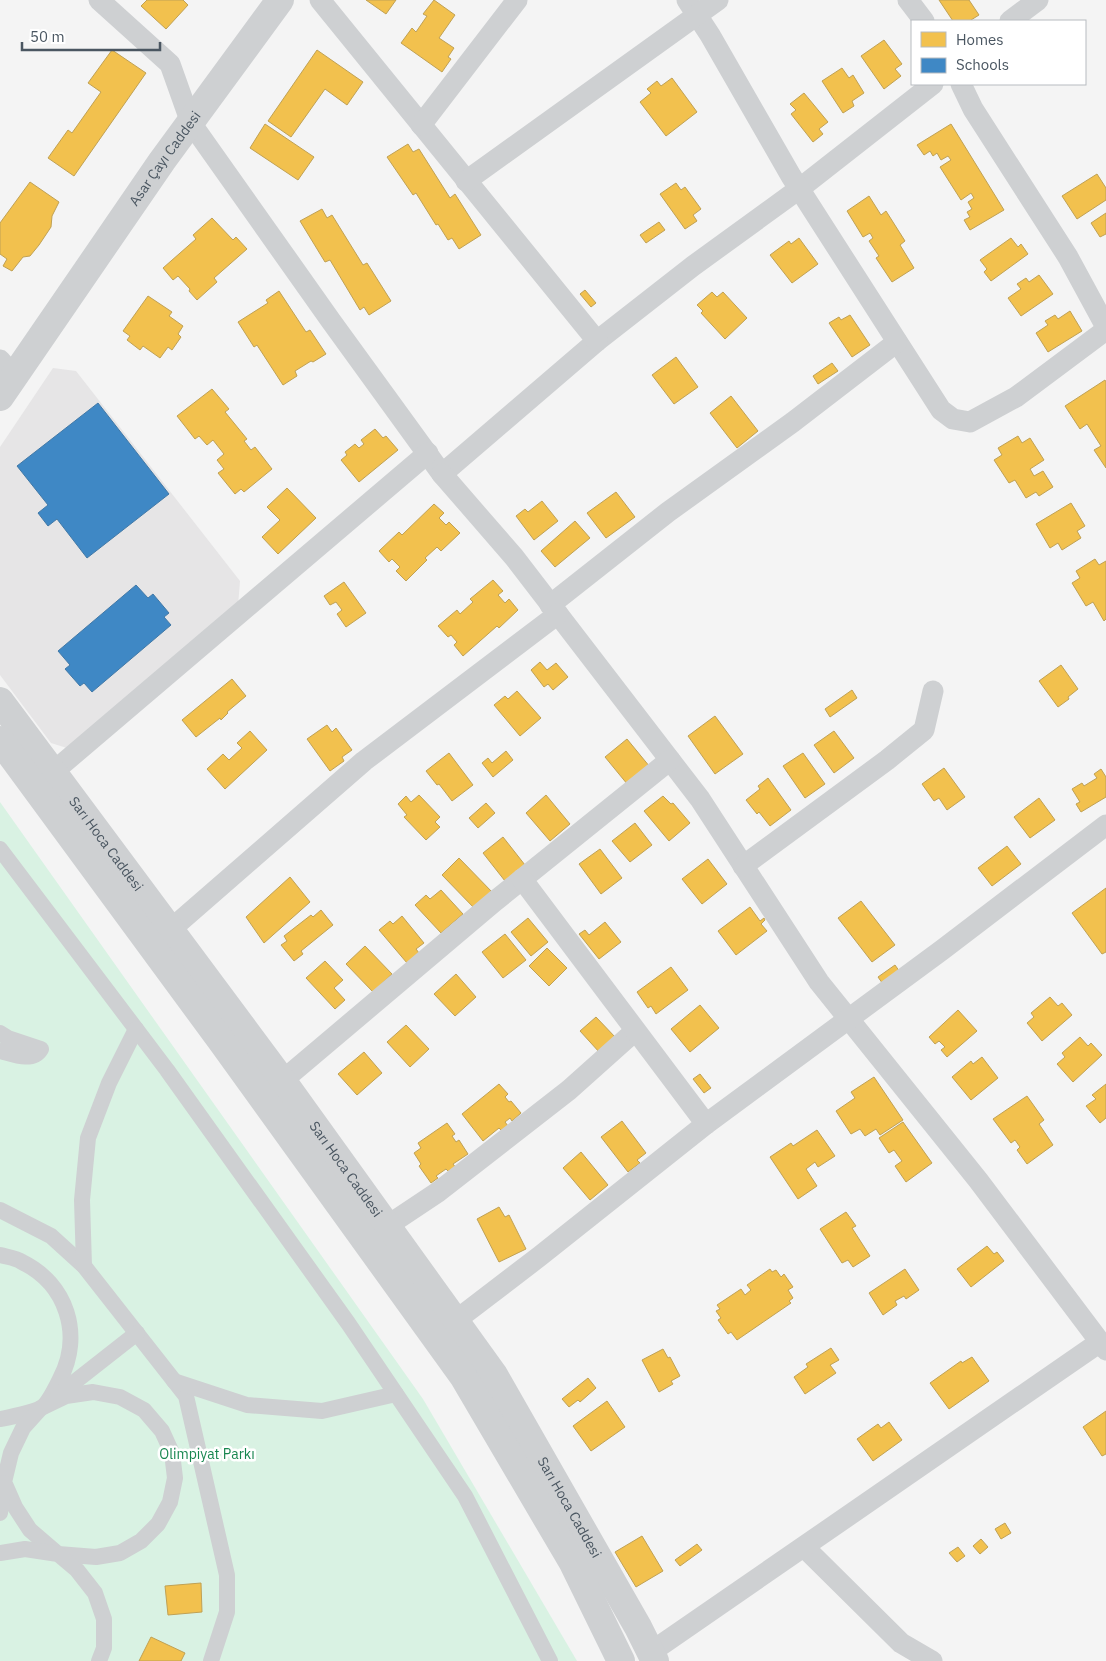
<svg xmlns="http://www.w3.org/2000/svg" width="1106" height="1661" font-family="'IBM Plex Sans',sans-serif">
<style>
.education{fill:#e6e5e6}
.green{fill:#d9f2e3}
.homes{fill:#f2c14e;stroke:#c0a154}
.schools{fill:#3f88c5;stroke:#4279a7}
.lines{fill:none;stroke-linecap:round;stroke-linejoin:round}
.pedestrian{stroke:#ced0d2;stroke-width:16}
.minor{stroke:#ced0d2;stroke-width:21}
.tertiary{stroke:#ced0d2;stroke-width:28}
.labels{text-anchor:middle;stroke-width:5;stroke-linejoin:round;paint-order:stroke}
.street-label{font-size:14px;fill:#4a5661;stroke:#fff}
.park-label{font-size:14px;fill:#17864f;stroke:#fff}
</style>
<rect width="100%" height="100%" fill="#f4f4f4"/>
<path class="education" d="M53 368 76 371 240 581 238 606 70 749 51 743 0 675V447Z"/>
<path class="green" d="M0 802 423 1399 577 1661H0Z"/>
<g class="homes">
<path d="M147 0H183L188 5 166 29 141 6Z"/>
<path d="M366 0H396L386 14Z"/>
<path d="M434 0 455 15 439 38 454 48 448 57 451 59 442 72 401 43 412 28 416 32 427 16 423 14Z"/>
<path d="M939 0H969L979 15 971 20V21H953Z"/>
<path d="M884 40 902 64 895 69 901 76 884 89 861 56Z"/>
<path d="M112 50 146 73 74 176 48 158 68 130 72 133 101 92 88 83Z"/>
<path d="M317 50 363 82 347 105 325 89 291 137 268 121Z"/>
<path d="M842 68 849 78 853 75 864 93 852 101 854 106 843 113 822 81Z"/>
<path d="M672 78 697 112 666 136 640 102 651 93 647 89 657 81 661 86Z"/>
<path d="M804 93 828 122 819 129 823 134 813 142 791 114 796 110 790 104Z"/>
<path d="M265 124 314 157 298 180 250 148Z"/>
<path d="M951 124 1004 210 970 230 964 220 970 217 967 212 972 209 968 202 974 198 971 193 961 200 940 167 951 160 948 156 941 160 937 153 933 156 930 151 924 155 917 145Z"/>
<path d="M408 144 413 152 419 149 450 198 455 194 481 235 459 249 452 238 448 240 438 224 436 225 416 193 413 195 387 157Z"/>
<path d="M1097 174 1106 188V200L1077 219 1062 196Z"/>
<path d="M30 182 59 202 52 216 51 227 39 245 30 256 23 257 12 271 3 266 7 259 0 254V223Z"/>
<path d="M676 183 681 190 685 187 701 209 693 215 697 221 685 229 660 194Z"/>
<path d="M869 196 881 215 886 211 905 241 900 245 914 268 892 282 876 258 879 256 869 241 873 238 870 233 863 237 847 211Z"/>
<path d="M322 209 327 218 332 215 363 265 367 263 391 301 369 315 364 307 360 310 330 260 325 262 300 221Z"/>
<path d="M1106 213V234L1100 237 1091 223Z"/>
<path d="M212 218 233 240 236 237 247 249 214 278 217 282 197 300 189 291 190 289 178 276 173 280 163 268 196 239 193 235Z"/>
<path d="M659 222 665 230 646 243 640 235Z"/>
<path d="M799 238 818 264 792 283 770 255 789 241 791 244Z"/>
<path d="M1011 238 1018 247 1021 244 1028 254 991 281 984 272 987 269 980 260Z"/>
<path d="M1039 275 1053 294 1021 316 1008 298 1021 289 1017 284 1026 278 1029 282Z"/>
<path d="M585 290 596 303 591 307 580 294Z"/>
<path d="M279 291 306 332 310 330 326 354 313 362 311 361 295 371 297 376 283 385 257 345 254 347 238 322 268 303 266 300Z"/>
<path d="M712 292 717 297 723 292 747 318 725 339 701 313 703 311 697 305Z"/>
<path d="M148 296 172 312 169 316 183 326 178 334 181 337 172 350 168 347 160 358 143 346 140 350 127 340 130 336 123 331Z"/>
<path d="M1070 311 1082 331 1048 352 1036 333 1048 325 1045 321 1055 315 1058 319Z"/>
<path d="M850 315 870 345 852 357 829 323 839 317 841 320Z"/>
<path d="M676 357 698 387 674 404 652 375Z"/>
<path d="M832 363 838 371 818 384 813 376Z"/>
<path d="M1105 380 1106 382V468L1094 450 1101 446 1087 424 1080 429 1065 406Z"/>
<path d="M212 389 229 409 225 412 247 439 244 441 251 450 255 447 272 469 244 492 241 489 235 494 218 473 224 469 217 460 224 454 213 440 207 445 199 436 195 439 177 416Z"/>
<path d="M731 396 758 431 737 448 710 413Z"/>
<path d="M375 429 383 438 386 436 398 450 359 482 341 460 347 455 345 452 355 444 359 448 364 444 361 440Z"/>
<path d="M1018 436 1022 443 1030 438 1044 460 1030 469 1034 476 1043 471 1053 487 1039 496 1036 492 1026 498 1015 480 1009 483 994 460 1002 455 998 448Z"/>
<path d="M287 488 316 518 278 554 262 537 280 520 267 507Z"/>
<path d="M616 492 635 517 606 538 587 513Z"/>
<path d="M542 501 558 521 534 540 516 516 525 509 528 512Z"/>
<path d="M1071 503 1085 526 1077 531 1081 538 1062 550 1058 543 1050 548 1036 524Z"/>
<path d="M434 504 444 513 439 518 446 525 449 522 460 533 441 551 437 547 425 558 427 560 406 581 396 571 400 567 392 559 389 562 379 551 399 532 402 535Z"/>
<path d="M575 521 590 538 555 567 541 551Z"/>
<path d="M1095 559 1099 565 1106 561V619L1104 621 1093 602 1086 606 1072 583 1080 578 1076 571Z"/>
<path d="M493 580 503 591 498 595 505 603 509 599 518 610 499 628 497 626 463 656 454 645 457 642 451 635 448 637 438 626 457 610 460 614 473 602 470 599Z"/>
<path d="M344 582 366 613 346 627 337 614 342 610 336 602 330 605 324 596Z"/>
<path d="M540 662 547 670 556 663 568 677 553 690 548 684 544 687 531 670Z"/>
<path d="M1061 665 1078 689 1068 697 1069 699 1058 707 1039 681Z"/>
<path d="M232 679 246 696 227 712 228 713 221 720 220 718 196 737 182 720Z"/>
<path d="M852 690 857 698 830 717 825 709Z"/>
<path d="M517 691 541 718 520 736 494 705 505 696 508 699Z"/>
<path d="M715 716 743 754 715 774 688 736Z"/>
<path d="M327 725 332 732 336 728 352 750 342 757 344 761 330 771 307 739Z"/>
<path d="M250 731 267 750 225 789 207 769 223 754 229 760 242 748 237 743Z"/>
<path d="M834 731 854 758 834 773 814 745Z"/>
<path d="M627 739 650 767 628 785 605 757Z"/>
<path d="M506 751 513 760 493 777 482 763 488 758 492 763Z"/>
<path d="M449 753 473 785 452 801 439 784 437 785 426 771Z"/>
<path d="M803 753 825 784 805 798 783 766Z"/>
<path d="M944 768 965 797 947 810 939 798 934 801 922 784Z"/>
<path d="M1101 769 1106 777V797L1081 812 1076 804 1080 802 1072 789 1082 783 1084 786 1097 778 1094 774Z"/>
<path d="M768 778 791 810 770 826 759 812 757 814 746 800 760 789 758 786Z"/>
<path d="M419 795 440 817 435 822 440 827 426 840 404 817 407 815 398 804 406 796 411 802Z"/>
<path d="M546 795 570 824 550 841 526 813Z"/>
<path d="M663 796 671 804 673 803 690 823 669 841 644 811Z"/>
<path d="M1039 798 1055 820 1030 838 1014 817Z"/>
<path d="M486 803 495 813 478 828 469 818Z"/>
<path d="M635 823 652 845 630 862 612 841Z"/>
<path d="M503 837 525 865 505 881 483 853Z"/>
<path d="M1007 846 1021 864 992 886 978 868Z"/>
<path d="M600 849 622 878 601 894 579 864Z"/>
<path d="M459 858 493 893 476 910 442 875Z"/>
<path d="M708 859 727 884 702 904 682 879Z"/>
<path d="M290 877 310 902 264 943 246 917Z"/>
<path d="M1106 888V952L1102 954 1072 913Z"/>
<path d="M441 890 463 914 441 933 415 905 426 895 430 899Z"/>
<path d="M861 901 895 945 872 962 838 918Z"/>
<path d="M750 907 760 921 764 918 765 920 761 924 767 931 736 955 718 931Z"/>
<path d="M321 910 333 925 301 951 303 954 294 961 281 945 287 941 284 936 311 915 313 917Z"/>
<path d="M402 916 424 943 416 949 419 953 407 963 379 930 390 921 393 924Z"/>
<path d="M528 918 548 942 531 956 511 932Z"/>
<path d="M605 922 621 942 599 959 579 934 585 930 589 935Z"/>
<path d="M505 934 526 960 503 978 482 952Z"/>
<path d="M365 946 392 974 373 992 346 964Z"/>
<path d="M547 948 567 968 549 986 529 966Z"/>
<path d="M325 961 343 980 334 988 345 1000 335 1009 306 978Z"/>
<path d="M895 965 902 975 885 987 878 977Z"/>
<path d="M671 967 688 990 656 1014 651 1006 648 1008 637 992Z"/>
<path d="M456 974 476 997 455 1016 434 994Z"/>
<path d="M1050 997 1058 1006 1062 1003 1072 1015 1042 1041 1027 1023 1034 1017 1031 1013Z"/>
<path d="M700 1005 719 1028 690 1052 671 1029Z"/>
<path d="M958 1010 977 1031 947 1057 941 1050 945 1047 939 1041 935 1044 929 1037Z"/>
<path d="M596 1017 616 1038 600 1053 580 1031Z"/>
<path d="M406 1025 429 1049 410 1067 387 1042Z"/>
<path d="M1080 1037 1088 1046 1091 1043 1102 1055 1073 1082 1057 1064 1065 1057 1062 1053Z"/>
<path d="M364 1052 382 1073 357 1095 338 1074Z"/>
<path d="M982 1057 998 1078 971 1100 952 1077 971 1061 973 1064Z"/>
<path d="M700 1074 711 1088 704 1093 693 1079Z"/>
<path d="M874 1077 903 1120 880 1135 876 1129 865 1136 860 1129 851 1134 836 1111 855 1098 851 1092Z"/>
<path d="M499 1084 508 1094 505 1097 509 1102 511 1101 521 1113 512 1121 510 1118 505 1122 508 1126 502 1131 499 1128 483 1141 462 1114Z"/>
<path d="M1106 1084V1118L1100 1123 1086 1106 1096 1099 1092 1095Z"/>
<path d="M1027 1096 1044 1120 1039 1124 1053 1145 1027 1164 1017 1150 1020 1147 1015 1140 1011 1143 993 1119Z"/>
<path d="M622 1121 646 1153 637 1160 640 1163 628 1172 601 1137Z"/>
<path d="M903 1122 932 1163 906 1182 895 1166 902 1161 894 1150 889 1153 879 1138Z"/>
<path d="M447 1123 455 1134 452 1136 456 1142 459 1140 468 1154 453 1164 456 1168 449 1172 446 1169 436 1176 438 1178 431 1183 419 1166 421 1164 414 1153 421 1148 418 1143Z"/>
<path d="M817 1130 835 1156 818 1167 815 1162 806 1169 817 1186 798 1199 770 1157 791 1143 793 1146Z"/>
<path d="M581 1152 608 1185 590 1200 563 1168Z"/>
<path d="M499 1207 505 1217 509 1215 526 1249 499 1262 477 1219Z"/>
<path d="M846 1212 856 1226 852 1228 870 1256 853 1267 848 1260 842 1263 820 1229Z"/>
<path d="M987 1246 994 1254 997 1252 1004 1261 971 1287 957 1269Z"/>
<path d="M770 1269 772 1272 776 1270 781 1277 784 1274 793 1287 788 1290 793 1298 789 1301 791 1303 737 1340 731 1332 728 1334 718 1320 721 1318 716 1311 720 1309 717 1305 741 1289 745 1295 751 1290 747 1285Z"/>
<path d="M905 1269 919 1290 906 1299 904 1296 895 1301 897 1305 883 1315 869 1293Z"/>
<path d="M831 1348 839 1360 830 1365 836 1373 805 1394 794 1377 808 1367 806 1364Z"/>
<path d="M663 1349 668 1358 670 1357 680 1376 671 1381 673 1384 659 1392 642 1360Z"/>
<path d="M972 1357 989 1381 949 1409 930 1383 961 1361 962 1363Z"/>
<path d="M588 1378 596 1388 580 1402 578 1400 569 1407 562 1399Z"/>
<path d="M607 1401 625 1427 591 1451 573 1426Z"/>
<path d="M1106 1411V1454L1102 1456 1083 1427Z"/>
<path d="M889 1422 902 1440 873 1461 857 1439 878 1424 881 1428Z"/>
<path d="M1005 1523 1011 1533 1001 1539 995 1529Z"/>
<path d="M642 1536 663 1571 636 1587 615 1552Z"/>
<path d="M981 1539 988 1547 980 1554 973 1546Z"/>
<path d="M697 1544 702 1550 680 1566 675 1560Z"/>
<path d="M958 1547 965 1556 957 1562 949 1553Z"/>
<path d="M201 1583 202 1612 168 1615 165 1586Z"/>
<path d="M151 1637 185 1653 181 1661H139Z"/>
</g>
<g class="schools">
<path d="M98 403 169 494 87 558 57 519 48 526 38 513 48 505 17 466Z"/>
<path d="M136 585 148 598 153 594 169 613 164 617 171 625 92 692 84 683 80 686 65 669 70 665 58 651Z"/>
</g>
<g class="lines">
<g class="pedestrian">
<path d="M0 849 167 1070 348 1323 465 1496 550 1661"/>
<path d="M0 1033 8 1038 41 1049C33 1063 12 1054 0 1051"/>
<path d="M0 1210 51 1236 84 1266 186 1396 227 1575V1612L211 1661"/>
<path d="M0 1255C7 1257 16 1258 22 1262 67 1284 83 1335 60 1379 56 1387 48 1404 41 1408 35 1412 7 1418 0 1419"/>
<path d="M84 1266 82 1200 88 1138 109 1083 136 1029"/>
<path d="M174 1381 247 1405 322 1411 396 1394"/>
<path d="M93 1392 120 1397 144 1410 162 1431 172 1453 175 1478 170 1502 158 1524 141 1541 120 1553 96 1557 58 1554 30 1530 15 1507 4 1482 11 1453 23 1428 41 1408 66 1396Z"/>
<path d="M58 1395 137 1333"/>
<path d="M0 1513 4 1483"/>
<path d="M0 1553 25 1549 58 1554 77 1570 95 1593 104 1619V1648L99 1661"/>
</g>
<g class="minor">
<path d="M99 0 170 64 191 123 331 321 442 474 597 341 693 266 799 189 933 84"/>
<path d="M320 0 597 341"/>
<path d="M687 0 710 35 791 176 941 410 953 419 970 422 1016 397 1106 330"/>
<path d="M908 0 924 21"/>
<path d="M1010 21 1038 0"/>
<path d="M961 84 973 109 1068 257 1106 327"/>
<path d="M421 125 517 0"/>
<path d="M466 181 718 0"/>
<path d="M0 360 6 367"/>
<path d="M442 474 514 557 700 799 819 982 978 1180 1106 1350"/>
<path d="M550 605 668 512 793 422 897 342"/>
<path d="M53 772 428 453"/>
<path d="M743 866 887 760 924 730 933 691"/>
<path d="M170 930 364 761 558 614"/>
<path d="M282 1081 495 901 670 760"/>
<path d="M706 1124 942 950 1106 825"/>
<path d="M387 1226 438 1192 569 1090 635 1031"/>
<path d="M455 1321 540 1256 706 1124 522 879"/>
<path d="M804 1547 901 1643 932 1661"/>
<path d="M651 1652 1100 1342"/>
</g>
<g class="tertiary">
<path id="s1" d="M0 397 162 161 280 0"/>
<path id="s2" d="M0 701 287 1087 494 1375 638 1627 655 1661"/>
<path d="M0 740 222 1042 463 1376 573 1563 621 1661"/>
</g>
</g>
<g class="labels">
<g class="street-label">
<text dy="5" stroke="none"><textPath href="#s1" startOffset="290">Asar Çayı Caddesi</textPath></text>
<text dy="5" stroke="none"><textPath href="#s2" startOffset="178">Sarı Hoca Caddesi</textPath></text>
<text dy="5" stroke="none"><textPath href="#s2" startOffset="582">Sarı Hoca Caddesi</textPath></text>
<text dy="5" stroke="none"><textPath href="#s2" startOffset="988">Sarı Hoca Caddesi</textPath></text>
</g>
<g class="park-label">
<text x="207" y="1459">Olimpiyat Parkı</text>
</g>
</g>
<rect x="911" y="20" width="175" height="65" fill="#ffffff" stroke="#b7bbc0"/>
<rect x="921" y="32" width="25" height="15" fill="#f2c14e" stroke="#b7bbc0"/>
<text x="956" y="45" font-size="15" fill="#4a5661">Homes</text>
<rect x="921" y="58" width="25" height="15" fill="#3f88c5" stroke="#b7bbc0"/>
<text x="956" y="70" font-size="15" fill="#4a5661">Schools</text>
<path d="M22 42v8h138v-8" fill="none" stroke="#4a5661" stroke-width="2.5"/>
<text x="30" y="42" font-size="15" fill="#4a5661" stroke="#ffffff" stroke-width="4" paint-order="stroke">50 m</text>
</svg>
